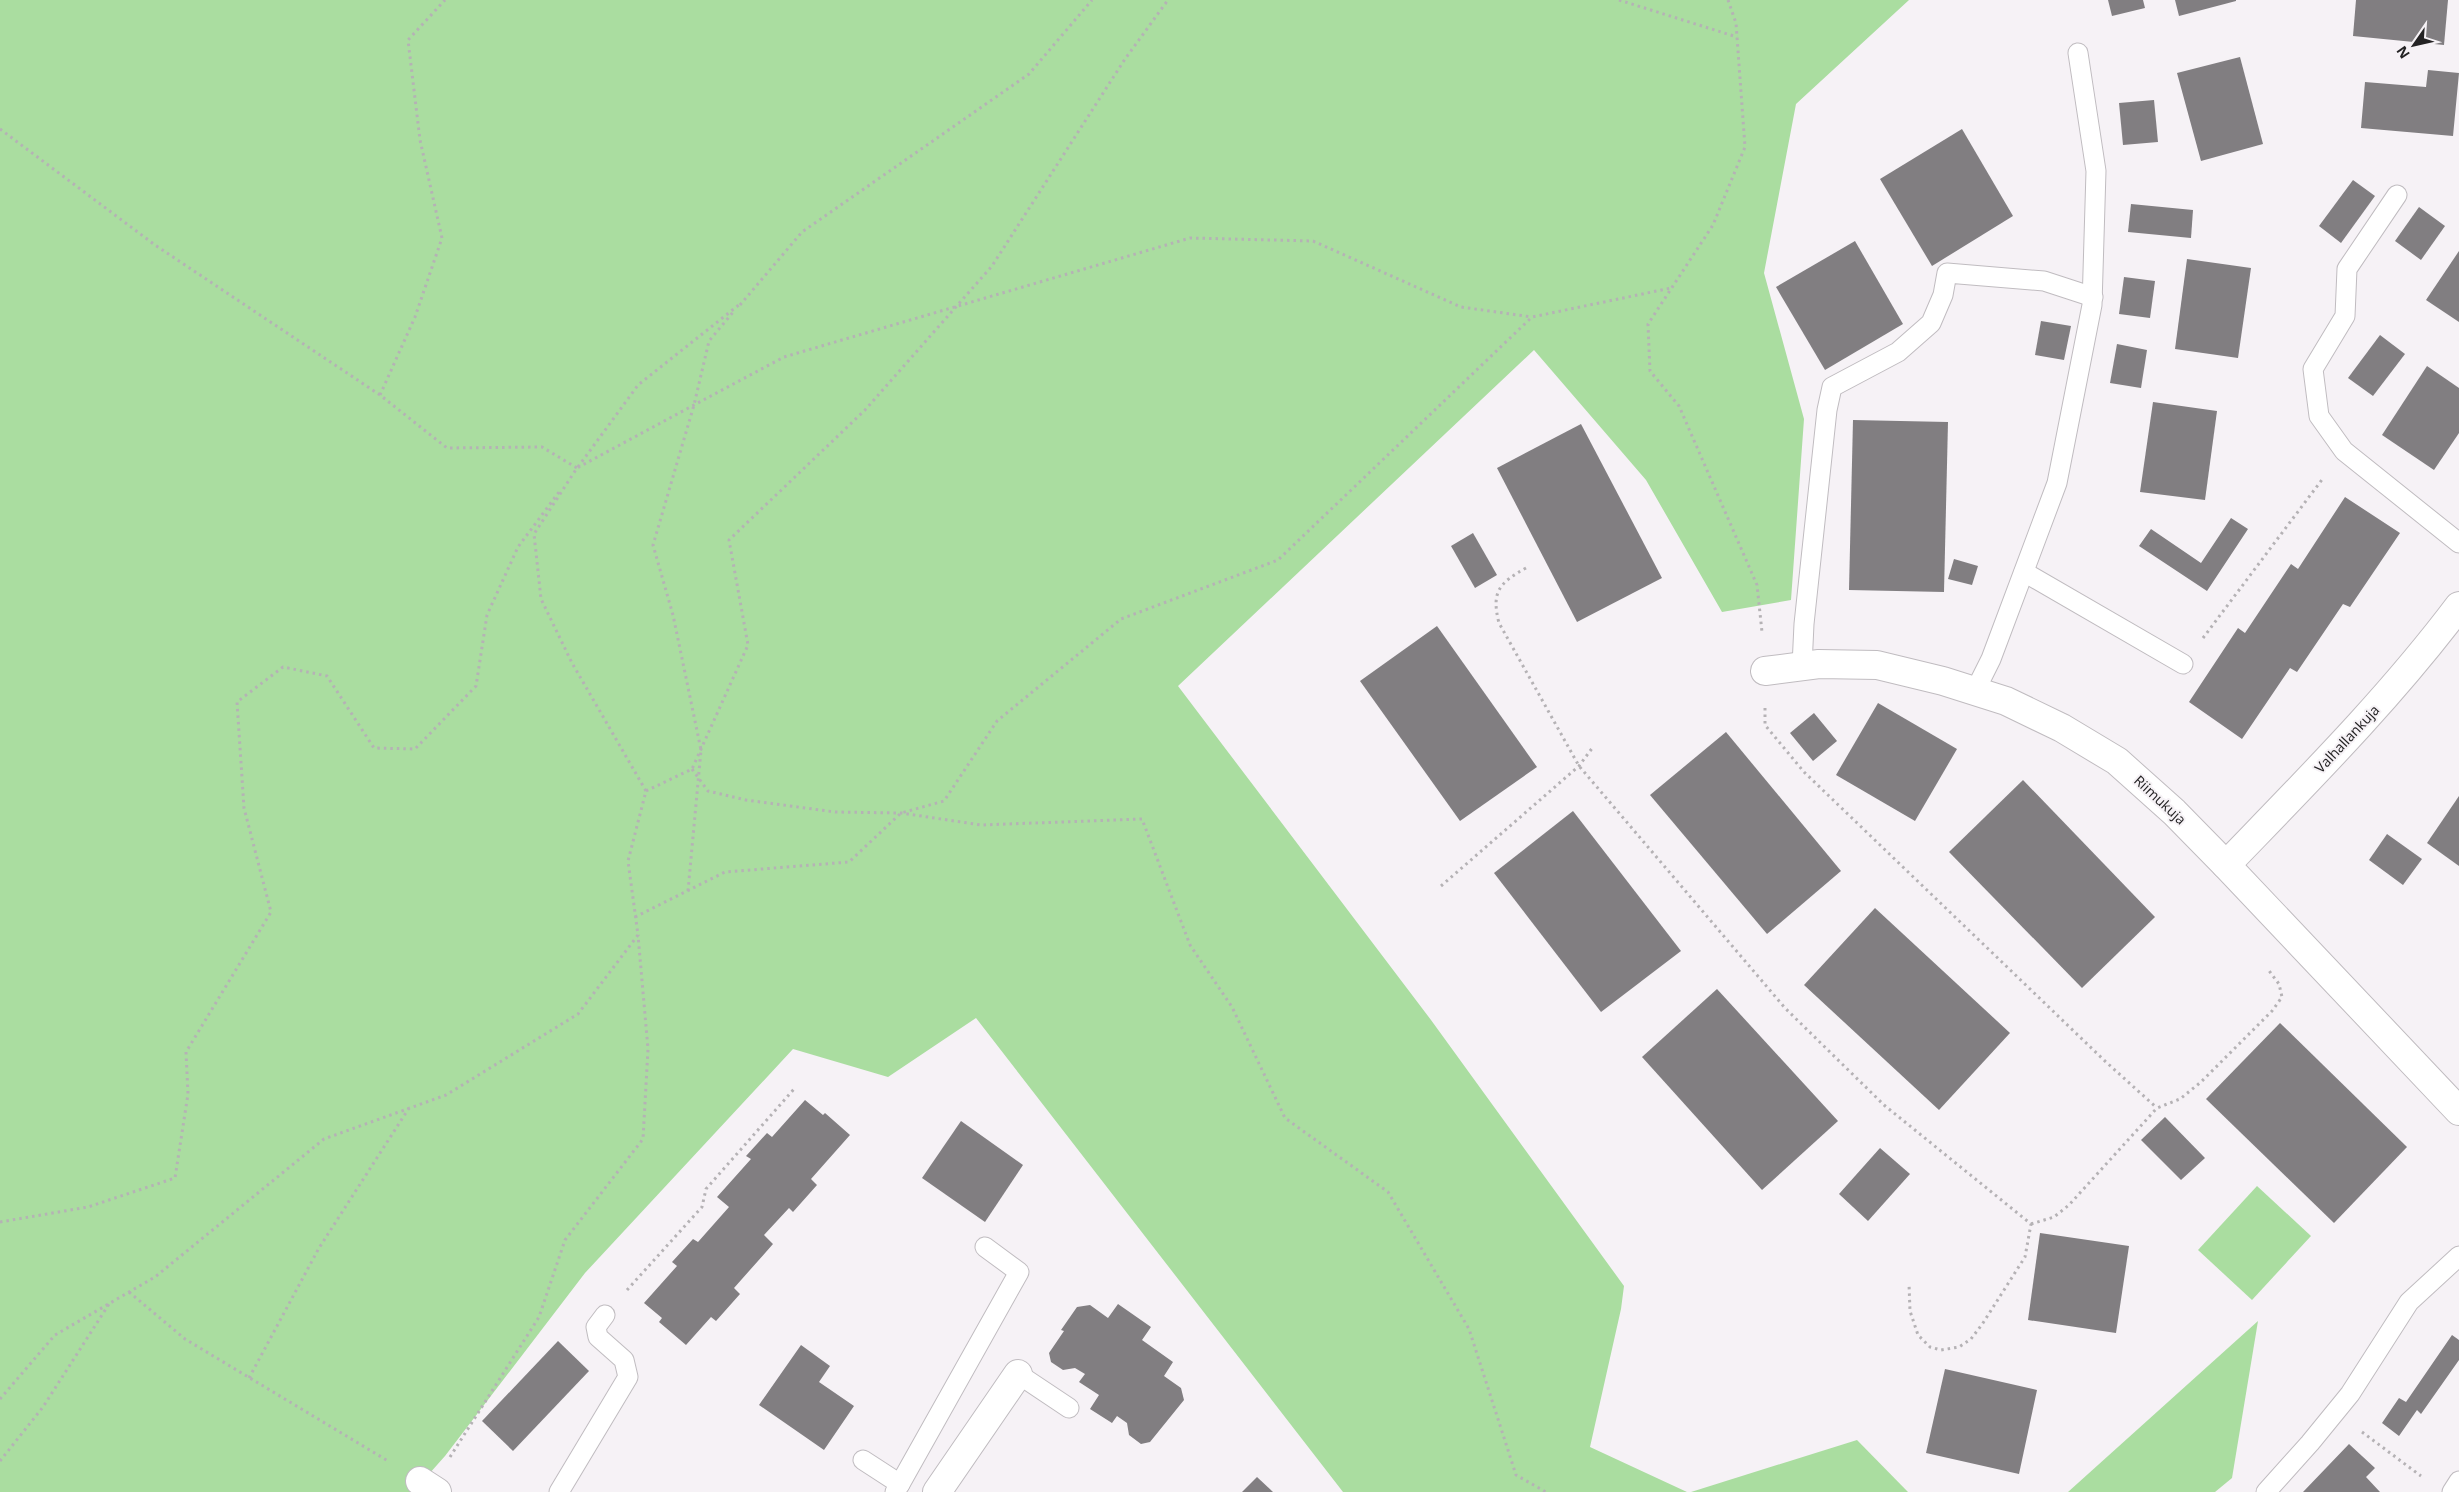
<svg xmlns="http://www.w3.org/2000/svg" width="2459" height="1492" font-family="'Open Sans',sans-serif">
<style>
.green{fill:#aadda0}
.building{fill:#817e81}
.lines{fill:none;stroke-linecap:round;stroke-linejoin:round}
.lane-casing{stroke:#c0bcc0;stroke-width:21}
.street-casing{stroke:#c0bcc0;stroke-width:30}
.path{stroke:#b5b2b5;stroke-width:3;stroke-dasharray:2.5 4;stroke-linecap:butt}
.lane{stroke:#fff;stroke-width:19}
.street{stroke:#fff;stroke-width:28}
.labels{text-anchor:middle;stroke-width:4;stroke-linejoin:round;paint-order:stroke}
.street-label{font-size:14px;fill:#242324;stroke:#f6f2f6}
</style>
<rect width="100%" height="100%" fill="#f6f2f6"/>
<g class="green">
<path d="M0 0H1909L1796 104 1764 273 1804 419 1791 600 1722 612 1646 480 1534 350 1178 686 1431 1020 1624 1286 1621 1309 1590 1447 1687 1492H1343L976 1018 888 1077 793 1049 585 1273 445 1456 413 1492H0Z"/>
<path d="M2257 1186 2311 1236 2252 1300 2198 1250Z"/>
<path d="M2258 1321 2232 1478 2215 1492H2068Z"/>
<path d="M1857 1440 1908 1492H1691Z"/>
</g>
<g class="building">
<path d="M2108 0H2143L2145 8 2112 16Z"/>
<path d="M2175 0H2236V1L2179 16Z"/>
<path d="M2356 0H2448L2444 45 2353 36Z"/>
<path d="M2240 57 2263 144 2201 161 2177 73Z"/>
<path d="M2428 70 2459 73 2453 136 2361 128 2365 82 2426 87Z"/>
<path d="M2154 100 2158 142 2123 145 2119 103Z"/>
<path d="M1962 129 2013 216 1932 266 1880 179Z"/>
<path d="M2353 180 2375 196 2341 243 2319 226Z"/>
<path d="M2131 204 2193 210 2191 238 2128 232Z"/>
<path d="M2419 207 2445 226 2421 260 2395 241Z"/>
<path d="M1855 241 1903 324 1825 370 1776 287Z"/>
<path d="M2459 251V322L2426 300Z"/>
<path d="M2187 259 2251 268 2238 358 2175 349Z"/>
<path d="M2124 277 2155 281 2150 318 2119 314Z"/>
<path d="M2041 321 2071 326 2064 360 2035 355Z"/>
<path d="M2380 335 2405 354 2373 396 2348 378Z"/>
<path d="M2117 344 2147 350 2141 388 2110 383Z"/>
<path d="M2427 366 2459 388V433L2434 470 2382 435Z"/>
<path d="M2153 402 2217 411 2205 500 2140 492Z"/>
<path d="M1853 420 1948 422 1944 592 1849 590Z"/>
<path d="M1581 424 1662 578 1577 622 1497 468Z"/>
<path d="M2345 497 2400 533 2350 607 2343 604 2297 672 2290 668 2242 739 2189 702 2238 628 2245 633 2291 564 2298 569Z"/>
<path d="M2231 518 2248 529 2207 591 2139 546 2151 529 2201 563Z"/>
<path d="M1473 533 1497 575 1475 588 1451 546Z"/>
<path d="M1954 559 1978 566 1972 585 1948 579Z"/>
<path d="M1437 626 1537 767 1460 821 1360 681Z"/>
<path d="M1878 703 1957 749 1915 821 1836 775Z"/>
<path d="M1814 713 1837 741 1813 761 1790 733Z"/>
<path d="M1726 732 1841 871 1767 934 1650 795Z"/>
<path d="M2023 780 2155 917 2082 988 1949 852Z"/>
<path d="M2459 796V866L2427 843Z"/>
<path d="M1573 811 1681 951 1601 1012 1494 873Z"/>
<path d="M2387 834 2422 859 2403 885 2369 860Z"/>
<path d="M1875 908 2010 1033 1939 1110 1804 985Z"/>
<path d="M1717 989 1838 1121 1762 1190 1642 1057Z"/>
<path d="M2280 1023 2407 1147 2334 1223 2206 1099Z"/>
<path d="M805 1100 823 1115 825 1113 850 1135 811 1179 817 1185 793 1212 789 1208 764 1235 773 1244 734 1288 740 1294 716 1321 711 1317 686 1345 659 1322 662 1318 644 1303 677 1266 672 1262 693 1239 698 1242 729 1207 717 1197 751 1159 746 1156 767 1133 772 1137Z"/>
<path d="M2165 1117 2205 1158 2181 1180 2141 1140Z"/>
<path d="M961 1121 1023 1165 985 1222 922 1178Z"/>
<path d="M1880 1148 1910 1174 1868 1221 1839 1194Z"/>
<path d="M2040 1233 2129 1246 2116 1333 2028 1320Z"/>
<path d="M1118 1304 1151 1327 1142 1340 1173 1362 1164 1376 1181 1388 1184 1400 1150 1442 1141 1444 1129 1435 1127 1423 1117 1416 1112 1423 1090 1409 1099 1395 1079 1382 1085 1374 1075 1368 1063 1370 1051 1362 1049 1353 1064 1331 1061 1330 1077 1307 1090 1305 1108 1318Z"/>
<path d="M2452 1335 2459 1340V1360L2421 1414 2417 1410 2399 1436 2382 1423 2399 1398 2406 1402Z"/>
<path d="M558 1341 589 1371 513 1451 482 1421Z"/>
<path d="M801 1345 830 1366 819 1382 854 1406 824 1450 759 1405Z"/>
<path d="M1945 1369 2037 1390 2019 1474 1926 1453Z"/>
<path d="M2349 1444 2375 1468 2366 1477 2380 1492H2303Z"/>
<path d="M1257 1477 1273 1492H1242Z"/>
</g>
<g class="lines">
<defs>
<g id="lane">
<path d="M2397 195 2347 269 2345 316 2313 369 2319 416 2344 451 2459 543"/>
<path d="M2024 572 2183 664"/>
<path d="M1802 666 1804 624 1827 410 1832 387 1898 352 1931 323 1943 295 1947 273 2044 281 2093 297"/>
<path d="M1975 691 1991 659 2057 483 2092 305 2096 171 2078 53"/>
<path d="M1018 1374 1069 1408"/>
<path d="M863 1460 900 1484 895 1492"/>
<path d="M900 1484 1019 1272 985 1247"/>
<path d="M559 1492 628 1377 624 1360 598 1337 596 1327 605 1315"/>
<path d="M2266 1492 2310 1443 2350 1394 2409 1302 2459 1256"/>
<path d="M2452 1492 2459 1481"/>
</g>
<g id="street">
<path d="M1765 671 1819 664 1877 665 1943 681 2006 701 2062 728 2117 761 2174 812 2226 865 2459 1111"/>
<path d="M2226 865C2307 781 2389 699 2459 606"/>
<path d="M420 1481 437 1492"/>
<path d="M937 1492 1018 1374"/>
</g>
</defs>
<use href="#lane" class="lane-casing"/>
<use href="#street" class="street-casing"/>
<g class="path">
<path d="M1619 0 1737 37"/>
<path d="M1728 0 1736 23 1745 147 1713 225 1648 324 1650 371 1679 406 1757 585 1762 632"/>
<path d="M0 129 155 245 380 395 447 448 542 447 577 468"/>
<path d="M740 305 802 232 1029 74 1092 0"/>
<path d="M380 395 415 317 442 238 420 140 408 40 445 0"/>
<path d="M578 467 638 385 740 304"/>
<path d="M1526 568C1499 583 1491 592 1499 623L1579 766 1785 1008 1884 1105 2031 1224 2025 1257 1983 1323 1971 1339 1959 1347 1941 1350 1930 1347 1918 1335 1910 1311 1909 1284"/>
<path d="M2203 638 2324 477"/>
<path d="M1765 708V725L1804 772 2106 1062 2157 1108"/>
<path d="M692 769 708 791 746 800 835 812 901 813 981 825 1142 819 1190 945 1232 1007 1285 1118 1388 1192 1469 1329 1516 1475 1546 1492"/>
<path d="M646 791 692 769 748 645 729 540 865 410 992 266 1125 59 1168 0"/>
<path d="M1441 886 1579 766 1593 747"/>
<path d="M688 891 701 750 673 615 653 545 694 405 709 341 734 311"/>
<path d="M635 917 725 872 849 862 901 813 944 801 997 721 1121 619 1278 560 1532 317 1671 288"/>
<path d="M0 1222 88 1207 175 1178 188 1094 186 1052 271 912 244 808 237 702 283 667 327 676 374 748 415 749 476 686 487 615 518 547 559 492"/>
<path d="M2031 1224 2054 1217 2069 1205 2157 1108 2180 1099 2201 1082 2272 1011 2282 997 2279 984 2267 968"/>
<path d="M627 1290 702 1207 706 1189 794 1089"/>
<path d="M129 1292 185 1339 388 1461"/>
<path d="M249 1378 319 1248 409 1108"/>
<path d="M0 1399 55 1335 155 1277 324 1139 446 1095 578 1014 638 935 628 861 646 791 572 663 541 599 534 534 577 468 694 405 784 357 1190 238 1313 241 1461 307 1532 317"/>
<path d="M2362 1432 2421 1476"/>
<path d="M450 1457 539 1317 565 1240 643 1139 648 1049 638 935"/>
<path d="M0 1461 43 1407 109 1304"/>
</g>
<use href="#lane" class="lane"/>
<use href="#street" class="street"/>
</g>
<g class="labels">
<g class="street-label">
<text transform="translate(2347 739) rotate(-47)" y="5">Valhallankuja</text>
<text transform="translate(2160 800) rotate(43)" y="5">Riimukuja</text>
</g>
</g>
<g transform="translate(2414 45) rotate(236)" stroke="#f6f2f6" stroke-width="4" paint-order="stroke">
<path d="M0-4L9 19L0 12L-9 19Z" fill="#242324"/>
<text y="-8" font-size="14" font-weight="bold" text-anchor="middle" fill="#242324">N</text>
</g>
</svg>
